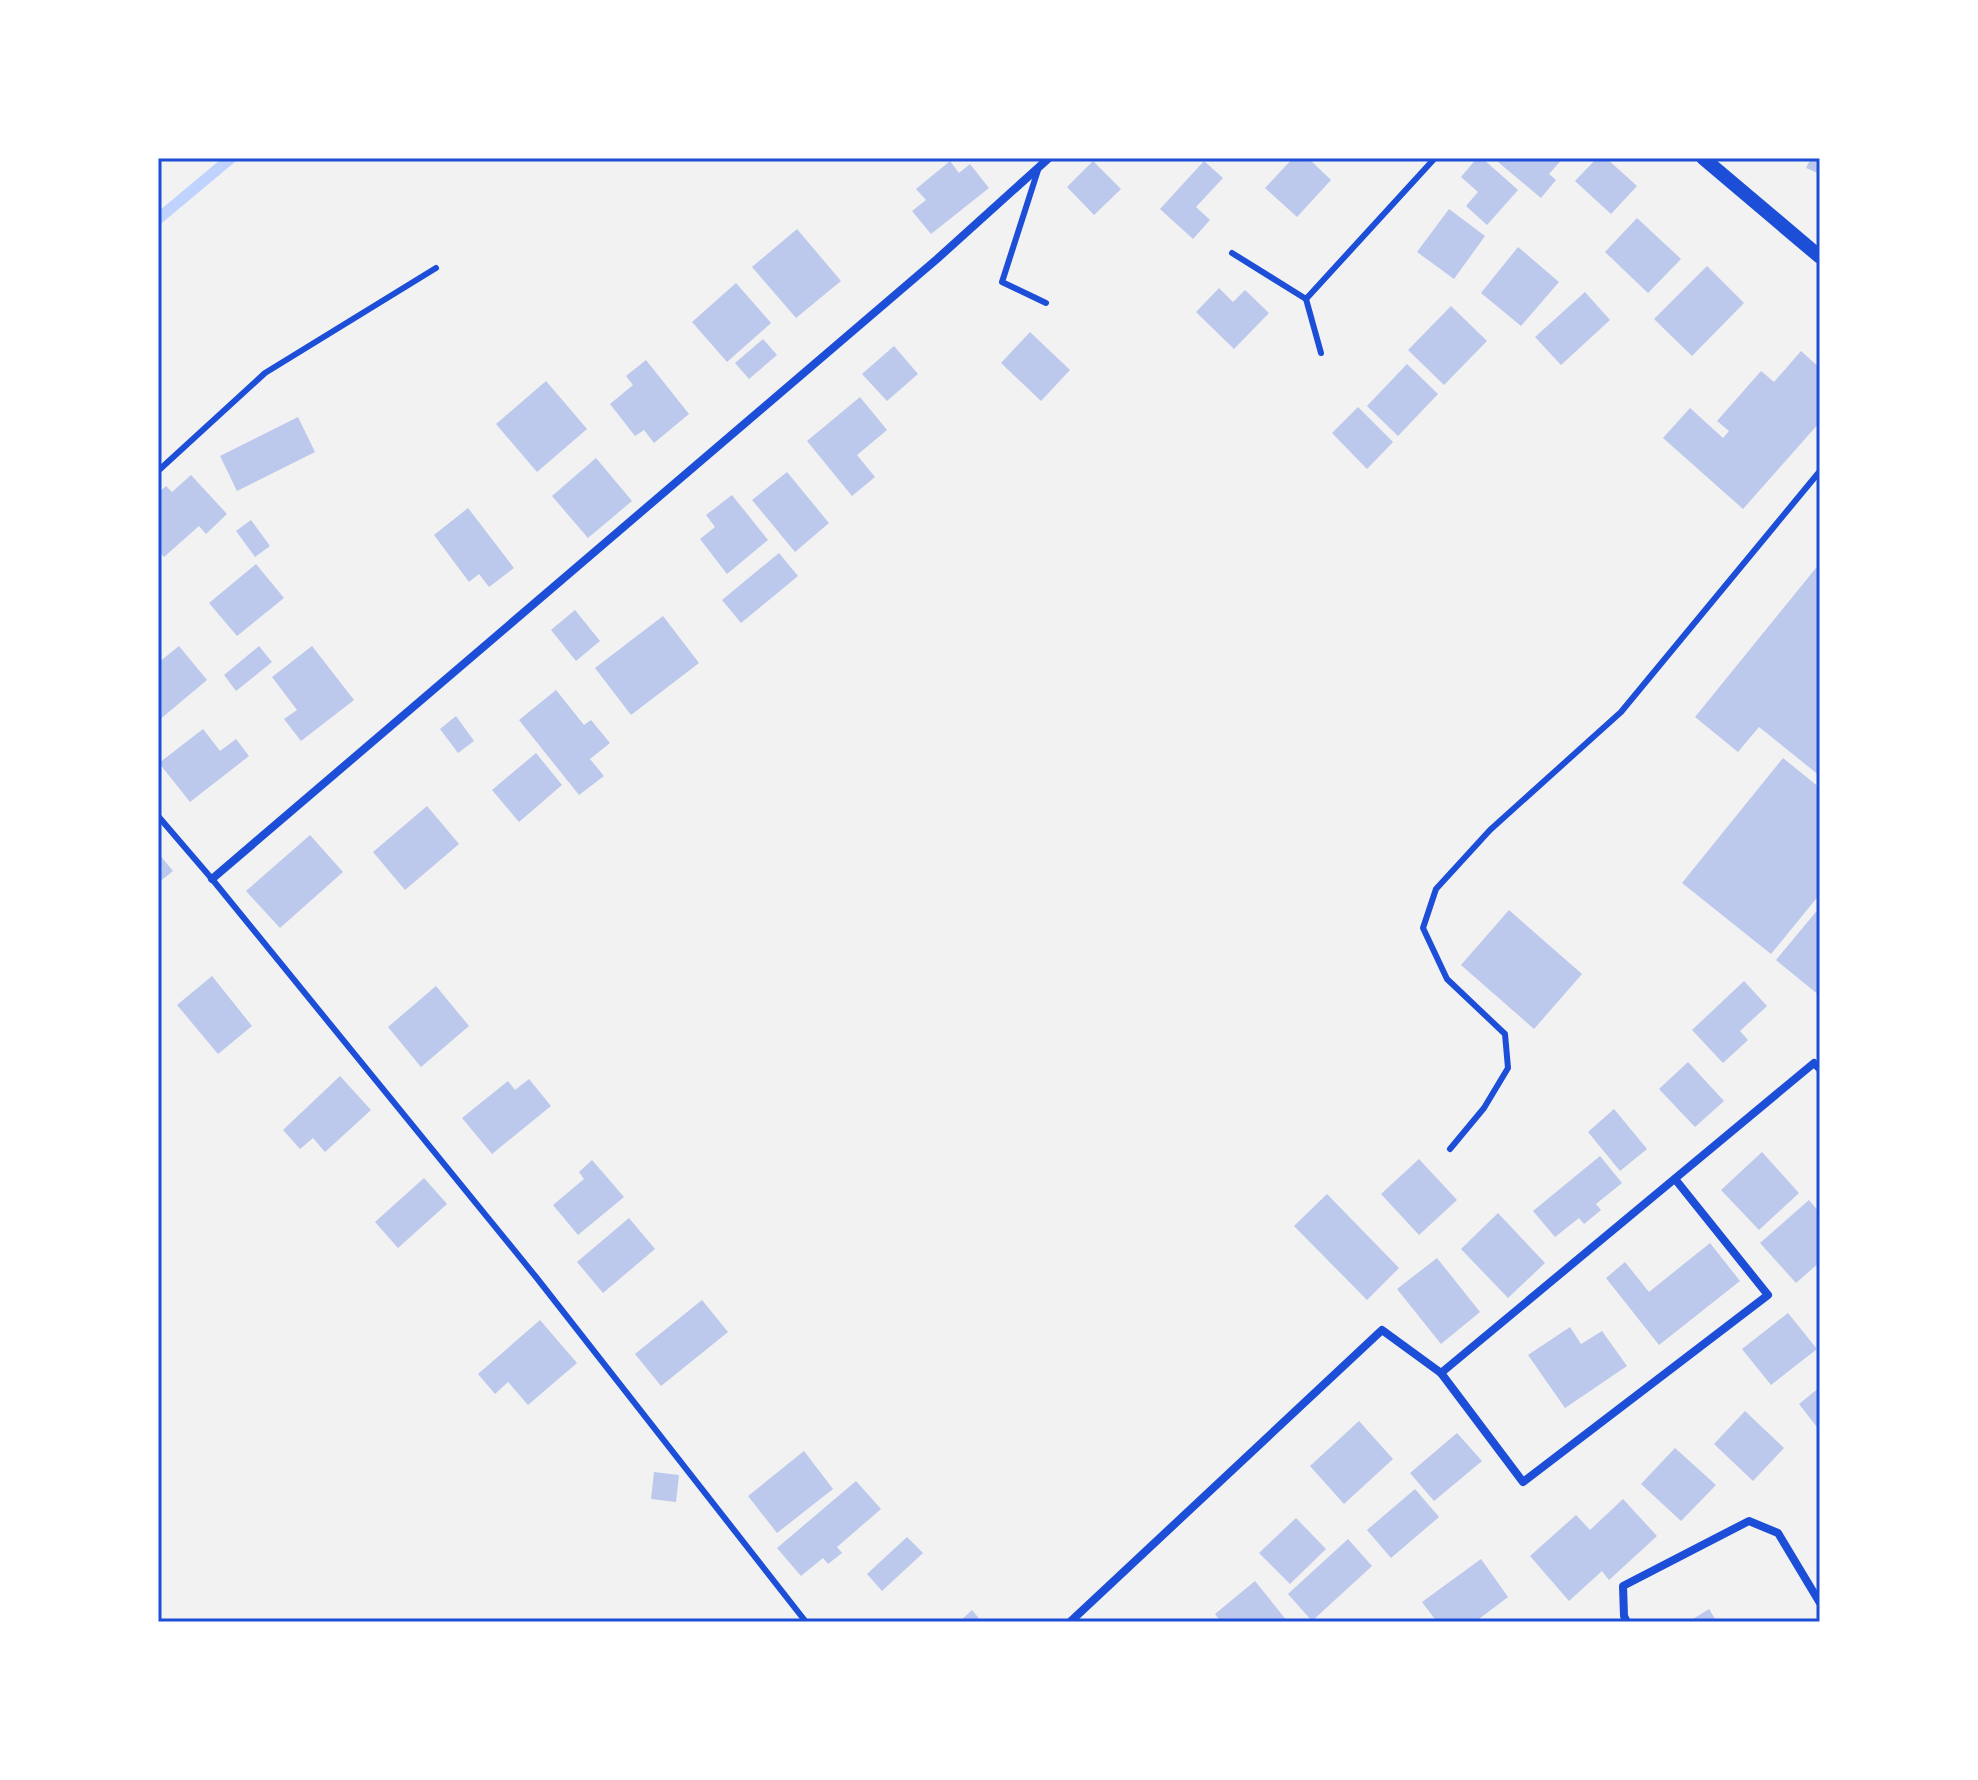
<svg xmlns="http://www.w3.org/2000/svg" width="1978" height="1780" font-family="'PT Serif',serif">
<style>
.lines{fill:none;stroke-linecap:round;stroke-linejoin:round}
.stream{stroke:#bfd3fe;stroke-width:11}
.building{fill:#bdc9ec}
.service{stroke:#1d4ed8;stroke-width:6}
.minor{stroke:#1d4ed8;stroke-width:8}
.tertiary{stroke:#1d4ed8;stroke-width:14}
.neatline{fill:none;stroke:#1d4ed8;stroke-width:3}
</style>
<rect width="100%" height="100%" fill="#f2f2f2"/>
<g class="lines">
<path class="stream" d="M158 219 231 158"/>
</g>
<g class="building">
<path d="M1293 158H1308L1331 180 1297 217 1265 188Z"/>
<path d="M1477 158H1482L1518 190 1487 225 1466 206 1478 192 1461 177Z"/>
<path d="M1501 158H1563L1549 174 1556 180 1541 198 1498 162Z"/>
<path d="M1597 158H1606L1637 186 1611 214 1575 181Z"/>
<path d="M1811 158H1820V174L1806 168Z"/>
<path d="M950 161 959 173 970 164 989 188 931 234 912 211 926 200 916 189Z"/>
<path d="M1093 161 1121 189 1094 215 1067 187Z"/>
<path d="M1204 161 1223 178 1196 207 1210 220 1193 239 1160 209Z"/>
<path d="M1449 209 1485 236 1454 279 1417 252Z"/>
<path d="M1637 218 1681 259 1648 293 1605 252Z"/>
<path d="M797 229 841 281 796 318 752 267Z"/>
<path d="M1518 247 1559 282 1521 326 1481 293Z"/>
<path d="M1707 266 1744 303 1692 356 1654 319Z"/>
<path d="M736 283 771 323 727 362 692 322Z"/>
<path d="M1219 288 1233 302 1245 290 1269 313 1234 349 1196 312Z"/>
<path d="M1585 292 1610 320 1561 365 1535 337Z"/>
<path d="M1451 306 1487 341 1444 385 1408 350Z"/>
<path d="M1030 332 1070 370 1041 401 1001 363Z"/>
<path d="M763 339 777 355 749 379 735 363Z"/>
<path d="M894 346 918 374 887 401 862 374Z"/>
<path d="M1801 351 1820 368V422L1743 509 1663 438 1690 408 1723 438 1729 431 1717 421 1761 371 1774 382Z"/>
<path d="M646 360 689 414 654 443 644 430 635 436 610 404 633 385 626 376Z"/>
<path d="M1407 364 1438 394 1398 436 1367 406Z"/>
<path d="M546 381 587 429 537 472 496 424Z"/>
<path d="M860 397 887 430 857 455 875 477 852 496 807 441Z"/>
<path d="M1358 407 1393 442 1367 469 1332 433Z"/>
<path d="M298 417 315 452 237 491 220 456Z"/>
<path d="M596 458 632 501 588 538 552 496Z"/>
<path d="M787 472 829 523 795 552 752 500Z"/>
<path d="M191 475 227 514 206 534 199 526 164 557 158 550V493L166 486 172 492Z"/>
<path d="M732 495 768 540 727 574 700 539 715 527 706 515Z"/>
<path d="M468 508 514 568 489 587 479 574 469 582 434 535Z"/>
<path d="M251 520 270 546 255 557 236 531Z"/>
<path d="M779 553 798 576 741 623 722 600Z"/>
<path d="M1820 563V776L1759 727 1738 752 1695 717Z"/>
<path d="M256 564 284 598 237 636 209 603Z"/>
<path d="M575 610 600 641 576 661 551 630Z"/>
<path d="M663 616 699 663 631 715 595 668Z"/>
<path d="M179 646 207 680 158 721V663Z"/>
<path d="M259 646 272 662 236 691 224 675Z"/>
<path d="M312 646 354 700 301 741 284 719 297 710 272 677Z"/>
<path d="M556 690 584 725 591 720 610 743 590 759 604 776 579 795 519 720Z"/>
<path d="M456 716 474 741 458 753 440 729Z"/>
<path d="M203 729 220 751 236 739 249 756 190 802 159 763Z"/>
<path d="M536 753 562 785 519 822 492 790Z"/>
<path d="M1783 758 1820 788V894L1771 954 1682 883Z"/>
<path d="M427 806 459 844 405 890 373 852Z"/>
<path d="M310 835 343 872 280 928 246 891Z"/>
<path d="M158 853 173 871 158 883Z"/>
<path d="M1820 907V996L1776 960Z"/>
<path d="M1509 910 1582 974 1534 1029 1461 965Z"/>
<path d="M212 976 252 1026 218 1054 177 1005Z"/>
<path d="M1744 981 1767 1006 1740 1031 1748 1040 1723 1063 1692 1030Z"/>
<path d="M436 986 469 1026 421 1067 388 1027Z"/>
<path d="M1688 1062 1724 1101 1695 1127 1659 1089Z"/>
<path d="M340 1076 371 1110 325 1152 313 1138 300 1149 283 1130Z"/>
<path d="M529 1079 551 1106 492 1154 462 1118 508 1081 515 1090Z"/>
<path d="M1614 1109 1647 1149 1620 1171 1588 1132Z"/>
<path d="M1762 1152 1799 1193 1759 1230 1721 1190Z"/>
<path d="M1600 1156 1622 1183 1596 1204 1601 1210 1584 1224 1579 1218 1555 1237 1533 1211Z"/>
<path d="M1419 1159 1457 1200 1419 1235 1381 1194Z"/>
<path d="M592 1160 624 1197 578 1235 553 1205 584 1179 579 1172Z"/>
<path d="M424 1178 447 1204 398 1248 375 1222Z"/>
<path d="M1327 1194 1399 1268 1367 1300 1294 1226Z"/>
<path d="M1809 1200 1820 1213V1262L1796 1283 1760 1243Z"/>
<path d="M1498 1213 1545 1263 1508 1298 1461 1249Z"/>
<path d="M629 1218 655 1249 603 1293 577 1262Z"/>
<path d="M1710 1243 1740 1281 1659 1345 1606 1278 1625 1262 1649 1292Z"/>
<path d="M1437 1258 1480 1312 1441 1344 1397 1289Z"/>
<path d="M702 1300 728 1332 661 1386 635 1354Z"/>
<path d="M1788 1313 1817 1349 1771 1385 1742 1349Z"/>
<path d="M540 1320 577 1363 528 1405 508 1382 495 1394 478 1374Z"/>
<path d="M1570 1327 1581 1344 1602 1331 1627 1366 1565 1408 1528 1355Z"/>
<path d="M1820 1387V1431L1799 1404Z"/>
<path d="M1745 1411 1784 1448 1753 1481 1714 1444Z"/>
<path d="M1359 1421 1393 1459 1344 1504 1310 1466Z"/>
<path d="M1457 1433 1482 1461 1434 1501 1410 1473Z"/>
<path d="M1675 1448 1716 1485 1681 1521 1641 1484Z"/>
<path d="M804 1451 833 1489 777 1533 748 1496Z"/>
<path d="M654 1472 679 1475 676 1502 651 1499Z"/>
<path d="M856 1481 881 1509 837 1547 842 1553 828 1564 823 1558 801 1576 777 1548Z"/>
<path d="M1415 1489 1439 1517 1391 1558 1367 1530Z"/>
<path d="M1623 1499 1657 1536 1609 1580 1602 1571 1569 1601 1530 1556 1576 1515 1590 1530Z"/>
<path d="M1296 1518 1326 1549 1290 1584 1259 1553Z"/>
<path d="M907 1537 923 1553 882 1591 867 1574Z"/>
<path d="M1348 1539 1372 1566 1312 1621 1288 1594Z"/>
<path d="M1481 1559 1508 1597 1475 1622H1437L1422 1602Z"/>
<path d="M1255 1581 1288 1622H1221L1215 1614Z"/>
<path d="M1709 1609 1717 1622H1688Z"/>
<path d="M972 1610 982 1622H959Z"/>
</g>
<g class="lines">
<g class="service">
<path d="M1038 170 1002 282 1046 303"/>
<path d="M1232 253 1306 299 1435 158"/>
<path d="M1306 299 1321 353"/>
<path d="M158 471 265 373 436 268"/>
<path d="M158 816 212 879 536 1277 806 1622"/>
<path d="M1450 1149 1484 1108 1508 1068 1505 1034 1447 979 1423 928 1436 889 1490 830 1621 712 1820 471"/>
</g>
<g class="minor">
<path d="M212 879 937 259 1049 158"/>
<path d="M1441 1373 1523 1482 1768 1295 1675 1179"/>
<path d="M1070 1622 1382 1330 1441 1373 1814 1063 1820 1069"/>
<path d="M1627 1622 1624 1616 1623 1586 1749 1521 1778 1533 1820 1603"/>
</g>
<path class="tertiary" d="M1703 158 1820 257"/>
</g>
<rect width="1978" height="1780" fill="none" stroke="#ffffff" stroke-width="320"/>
<rect x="160" y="160" width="1658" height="1460" class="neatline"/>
</svg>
